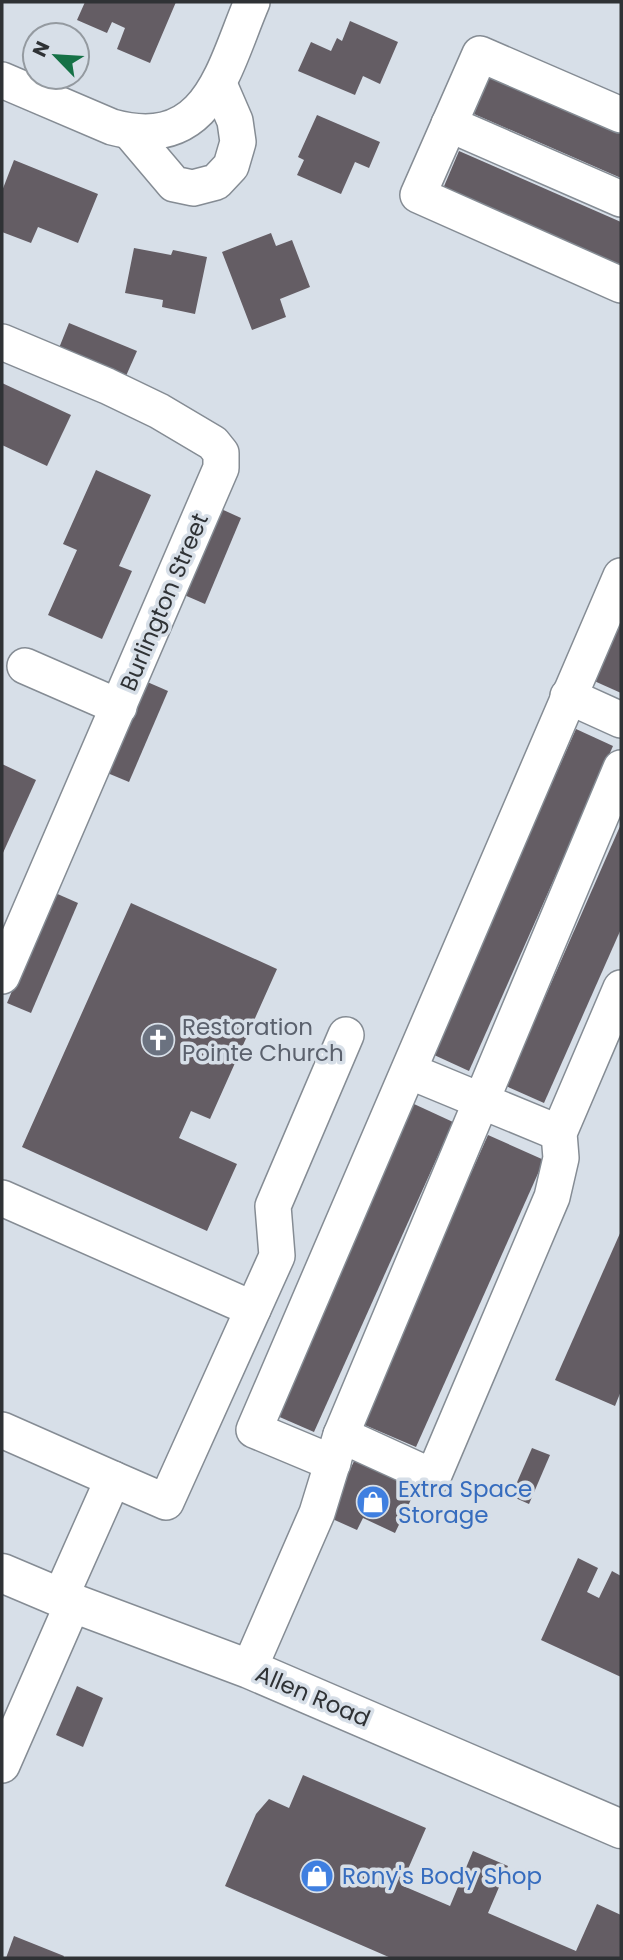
<svg xmlns="http://www.w3.org/2000/svg" width="623" height="1960" font-family="Poppins,sans-serif">
<style>
.building{fill:#645d64}
.lines{fill:none;stroke-linecap:round;stroke-linejoin:round}
.minor-casing{stroke:#858c94;stroke-width:38}
.major-casing{stroke:#858c94;stroke-width:41}
.minor{stroke:#fff;stroke-width:35}
.major{stroke:#fff;stroke-width:38}
.labels{text-anchor:middle;stroke-width:7;stroke-linejoin:round;paint-order:stroke}
.street-label{font-size:23px;fill:#2f3235;stroke:#d7dfe8}
.worship-label{font-size:23px;fill:#5b616d;stroke:#d7dfe8;text-anchor:start}
.shop-label{font-size:23px;fill:#366cbe;stroke:#d7dfe8;text-anchor:start}
</style>
<rect width="100%" height="100%" fill="#d7dfe8"/>
<g class="building">
<path d="M85 2H176L150 63 117 49 125 28 112 22 107 33 77 20Z"/>
<path d="M350 21 398 42 380 84 363 76 355 95 298 71 311 42 331 51 337 38 342 41Z"/>
<path d="M490 76 621 133V178L474 114Z"/>
<path d="M317 115 380 142 369 168 355 162 341 194 297 175 304 160 298 157Z"/>
<path d="M459 151 621 222V269L442 191Z"/>
<path d="M14 160 98 194 78 243 38 227 31 243 2 232V191Z"/>
<path d="M271 233 276 246 292 240 310 287 280 299 286 317 252 330 222 252Z"/>
<path d="M134 248 171 255 173 250 207 257 195 314 162 307 163 300 125 293Z"/>
<path d="M69 323 137 351 126 376 59 348Z"/>
<path d="M2 383 71 415 47 466 2 445Z"/>
<path d="M96 470 151 495 119 566 132 571 102 639 48 615 77 550 63 544Z"/>
<path d="M219 508 241 518 205 604 182 594Z"/>
<path d="M621 614V693L592 680Z"/>
<path d="M145 681 168 691 129 782 105 772Z"/>
<path d="M576 729 613 746 469 1071 432 1054Z"/>
<path d="M2 764 36 780 2 855Z"/>
<path d="M621 824V929L544 1103 506 1086Z"/>
<path d="M53 892 78 903 31 1013 7 1003Z"/>
<path d="M131 903 277 969 210 1119 191 1111 179 1138 237 1164 207 1231 22 1147Z"/>
<path d="M414 1104 453 1122 314 1432 275 1415Z"/>
<path d="M488 1135 544 1160 416 1447 360 1423Z"/>
<path d="M621 1231V1391L615 1406 555 1380Z"/>
<path d="M532 1448 550 1455 529 1504 511 1496Z"/>
<path d="M355 1459 417 1487 395 1533 363 1518 357 1530 328 1517Z"/>
<path d="M578 1558 598 1568 587 1592 599 1598 612 1571 621 1576V1677L541 1640Z"/>
<path d="M77 1686 103 1698 83 1747 56 1735Z"/>
<path d="M303 1775 426 1828 401 1885 450 1906 473 1851 508 1866 488 1913 576 1951 597 1904 621 1915V1958H391L225 1886 256 1814 269 1799 289 1808Z"/>
<path d="M14 1936 64 1956 63 1958H6Z"/>
</g>
<g class="lines">
<defs>
<g id="minor">
<path d="M2 80 112 127C209 153 223 70 252 2"/>
<path d="M621 115 480 54 418 195 621 285"/>
<path d="M449 124 621 199"/>
<path d="M130 132 174 184 193 188 216 182 231 166 238 142 235 121 219 84"/>
<path d="M2 342 107 386 159 411 213 443 221 453V468L2 976"/>
<path d="M25 666 119 707"/>
<path d="M568 696 621 720"/>
<path d="M409 1071 559 1133"/>
<path d="M2 1198 253 1309"/>
<path d="M2 1430 113 1479"/>
<path d="M341 1435 433 1477 552 1197 561 1158 559 1133 621 988"/>
<path d="M333 1463 254 1430 621 576"/>
<path d="M60 1598 113 1479 166 1502 277 1256 273 1206 346 1035"/>
<path d="M249 1669 317 1513 341 1435 621 768"/>
<path d="M2 1765 73 1603"/>
</g>
<path id="major" d="M2 1573 73 1603 249 1669 621 1829"/>
</defs>
<use href="#minor" class="minor-casing"/>
<use href="#major" class="major-casing"/>
<use href="#minor" class="minor"/>
<use href="#major" class="major"/>
</g>
<defs>
<symbol id="church-disc" viewBox="-11 -11 22 22"><circle r="9.5" fill="#6b7280" stroke="#d7dfe8"/><path d="M-1.2-6h2.4v3.5h3.3v2.4h-3.3V6h-2.4V-.1h-3.3v-2.4h3.3Z" fill="#fff"/></symbol>
<symbol id="shop-disc" viewBox="-11 -11 22 22"><circle r="9.5" fill="#3f7fe0" stroke="#d7dfe8"/><path d="M-5-2.5h2.3a2.7 3.5 0 0 1 5.4 0H5L5.5 6h-11ZM-1.5-2.5h3a1.5 2.3 0 0 0-3 0Z" fill="#fff"/></symbol>
</defs>
<g fill-rule="evenodd">
<use href="#church-disc" x="139" y="1021" width="38" height="38"/>
<use href="#shop-disc" x="354" y="1483" width="38" height="38"/>
<use href="#shop-disc" x="298" y="1857" width="38" height="38"/>
</g>
<g class="labels">
<g class="street-label">
<text transform="translate(164 602) rotate(-67)" y="8">Burlington Street</text>
<text transform="translate(313 1696) rotate(23)" y="8">Allen Road</text>
</g>
<g class="worship-label">
<text x="182" y="1035">Restoration<tspan x="182" dy="26">Pointe Church</tspan></text>
</g>
<g class="shop-label">
<text x="398" y="1497">Extra Space<tspan x="398" dy="26">Storage</tspan></text>
<text x="342" y="1884">Rony's Body Shop</text>
</g>
</g>
<rect width="623" height="1960" fill="none" stroke="#2f3235" stroke-width="7"/>
<g transform="translate(56 56) rotate(295)"><circle r="33" fill="#d7dfe8" stroke="#949aa0" stroke-width="2"/>
<path d="M0-5L12 26L0 18L-12 26Z" fill="#157146"/>
<text y="-10" font-size="19" font-weight="bold" text-anchor="middle" fill="#2f3235">N</text>
</g>
</svg>
